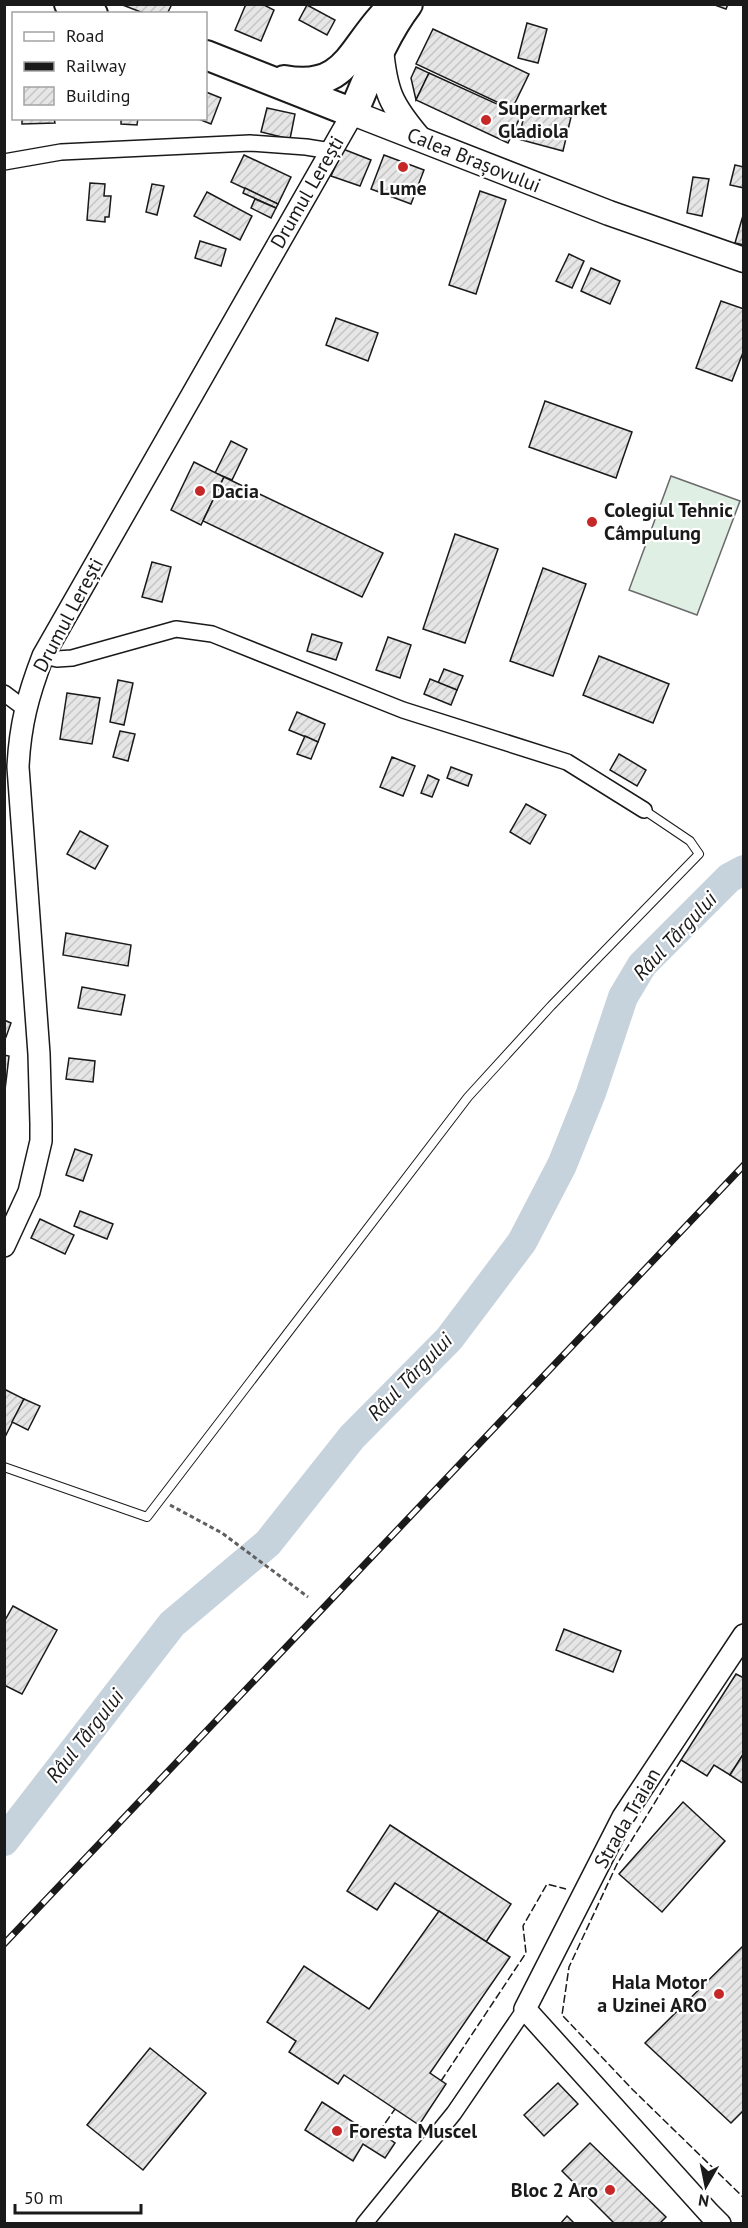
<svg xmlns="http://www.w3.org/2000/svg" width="748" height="2228" font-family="'PT Sans',sans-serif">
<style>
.pitch{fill:#e0efe3;stroke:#6a6a6a;stroke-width:1.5}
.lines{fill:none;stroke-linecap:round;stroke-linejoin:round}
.river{stroke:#c6d2dc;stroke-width:30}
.building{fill:url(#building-hatch);stroke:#1a1a1a;stroke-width:1.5}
.lane-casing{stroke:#1a1a1a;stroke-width:10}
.street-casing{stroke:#1a1a1a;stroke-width:18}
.secondary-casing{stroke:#1a1a1a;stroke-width:24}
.primary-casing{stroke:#1a1a1a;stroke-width:27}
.highway-casing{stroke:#1a1a1a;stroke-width:32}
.path{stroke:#5f5f5f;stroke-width:3;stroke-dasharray:4.5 3;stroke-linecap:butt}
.lane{stroke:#fff;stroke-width:8}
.street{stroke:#fff;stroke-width:15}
.secondary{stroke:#fff;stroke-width:21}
.primary{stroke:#fff;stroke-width:24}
.highway{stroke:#fff;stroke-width:28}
.rail-casing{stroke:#1a1a1a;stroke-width:7}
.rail{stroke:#fff;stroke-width:4.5;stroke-dasharray:14;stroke-linecap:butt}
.fence{stroke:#1a1a1a;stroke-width:1.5;stroke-dasharray:8 3;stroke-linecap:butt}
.poi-dot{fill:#c62828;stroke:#fff;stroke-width:2}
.labels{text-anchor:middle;stroke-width:4.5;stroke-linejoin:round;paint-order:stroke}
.poi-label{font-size:20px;font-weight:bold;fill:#1a1a1a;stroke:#fff;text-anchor:start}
.street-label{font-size:20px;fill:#1a1a1a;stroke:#fff}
.water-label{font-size:21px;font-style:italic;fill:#1a1a1a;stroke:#fff}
</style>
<defs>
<pattern id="building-hatch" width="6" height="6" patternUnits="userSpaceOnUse" patternTransform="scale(1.5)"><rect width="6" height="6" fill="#e6e6e6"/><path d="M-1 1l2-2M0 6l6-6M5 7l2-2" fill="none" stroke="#c5c5c5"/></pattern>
</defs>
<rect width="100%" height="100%" fill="#fff"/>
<path class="pitch" d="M671 476 740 501 697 615 629 590Z"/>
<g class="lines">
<path class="river" d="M4 1841 172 1624 268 1543 352 1437 449 1339 522 1242 562 1165 591 1093 623 997 642 965 729 878 744 870"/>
</g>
<g class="building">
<path d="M120 4H172L167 14H146Z"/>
<path d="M246 4H262L274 10 261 41 235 30Z"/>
<path d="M712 4H728L726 9Z"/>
<path d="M307 5 335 20 327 35 299 20Z"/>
<path d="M527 23 547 29 538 63 518 58Z"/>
<path d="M433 29 529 74 512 109 416 64Z"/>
<path d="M416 67 429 73 416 100 411 78Z"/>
<path d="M429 73 521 115 508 143 416 100Z"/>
<path d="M206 92 221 98 211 124 196 118H206Z"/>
<path d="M527 106 571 117 563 151 518 139Z"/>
<path d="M267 108 295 114 290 139 261 132Z"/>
<path d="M22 118H54L55 123 22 124Z"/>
<path d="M121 118H138L137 125 121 124Z"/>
<path d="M343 149 371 160 360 186 331 176Z"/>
<path d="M244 155 291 177 278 204 231 182Z"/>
<path d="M384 155 424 170 411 204 371 189Z"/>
<path d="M735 165 744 167V188L730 185Z"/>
<path d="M693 177 709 179 702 216 687 213Z"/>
<path d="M90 183 105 184 104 196H111L109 217H105V222L87 220Z"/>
<path d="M152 184 164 186 157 215 146 212Z"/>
<path d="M245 188 278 204 276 208 243 193Z"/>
<path d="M480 191 506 200 476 294 449 285Z"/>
<path d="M207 192 252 216 240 240 194 216Z"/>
<path d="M255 199 276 208 271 218 251 208Z"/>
<path d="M744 212V245L735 243Z"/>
<path d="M200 241 226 249 221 266 195 258Z"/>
<path d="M569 254 584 261 572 288 556 281Z"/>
<path d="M591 268 620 281 610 304 581 291Z"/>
<path d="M721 301 744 309V350L732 381 696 368Z"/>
<path d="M336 318 378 333 368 361 326 345Z"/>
<path d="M545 401 632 432 616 478 529 447Z"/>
<path d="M231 441 247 449 232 480 215 473Z"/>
<path d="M194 462 224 477 201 525 171 510Z"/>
<path d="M224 477 383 553 362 597 203 521Z"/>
<path d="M455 534 498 549 465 643 423 629Z"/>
<path d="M152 562 171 567 162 602 142 597Z"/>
<path d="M543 568 586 584 553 676 510 661Z"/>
<path d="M312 634 342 643 336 660 307 651Z"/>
<path d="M388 637 411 645 400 678 376 670Z"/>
<path d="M599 656 669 684 653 723 583 695Z"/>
<path d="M444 669 463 676 457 690 438 683Z"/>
<path d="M430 679 457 690 451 705 424 694Z"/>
<path d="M118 680 133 683 124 725 110 722Z"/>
<path d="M67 693 100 698 92 744 60 739Z"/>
<path d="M297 712 325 724 318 742 289 730Z"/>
<path d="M120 731 135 734 128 761 113 757Z"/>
<path d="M305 736 318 742 311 759 297 754Z"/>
<path d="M619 754 646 770 637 786 610 770Z"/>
<path d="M392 757 415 766 403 796 380 787Z"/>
<path d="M451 767 472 775 468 786 447 778Z"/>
<path d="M428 775 439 780 432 797 421 793Z"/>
<path d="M526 804 546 815 530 844 510 832Z"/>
<path d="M80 831 108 846 95 869 67 854Z"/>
<path d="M66 933 131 945 128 966 63 955Z"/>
<path d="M82 987 125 995 121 1015 78 1008Z"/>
<path d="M4 1020 11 1023 6 1037 4 1036Z"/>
<path d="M4 1055 9 1056 5 1090H4Z"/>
<path d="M69 1058 95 1061 93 1082 66 1079Z"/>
<path d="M75 1149 92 1155 83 1181 66 1175Z"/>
<path d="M80 1211 113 1224 107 1239 74 1226Z"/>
<path d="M40 1219 74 1235 65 1254 31 1238Z"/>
<path d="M4 1389 24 1399 4 1439Z"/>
<path d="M24 1399 40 1406 28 1430 12 1422Z"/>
<path d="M13 1606 57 1630 22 1694 4 1685V1622Z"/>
<path d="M564 1629 621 1651 613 1672 556 1650Z"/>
<path d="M736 1674 744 1678V1753L730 1775 714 1765 707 1776 681 1760Z"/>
<path d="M744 1753V1784L730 1775Z"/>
<path d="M683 1802 725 1841 662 1912 619 1874Z"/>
<path d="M390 1825 511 1904 486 1942 395 1883 377 1910 347 1891Z"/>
<path d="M439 1911 510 1957 430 2073 446 2084 419 2125 344 2075 338 2084 289 2052 296 2041 267 2022 304 1966 369 2009Z"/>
<path d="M744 1945V2110L731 2123 645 2043Z"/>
<path d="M150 2048 206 2093 143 2170 87 2125Z"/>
<path d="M558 2083 578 2104 544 2136 524 2115Z"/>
<path d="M322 2102 370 2133 373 2128 395 2143 385 2158 363 2144 353 2161 305 2130Z"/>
<path d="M590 2143 666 2217 659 2224H615L562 2171Z"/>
<path d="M567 2216 575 2224H560Z"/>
</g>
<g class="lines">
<defs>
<path id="lane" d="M4 1467 147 1517 468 1097 551 1006 699 854 690 841 644 810"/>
<g id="street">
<path d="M4 162 61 152 250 143 306 147 331 151"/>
<path d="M43 656 57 659 72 658 176 629 212 634 403 710 567 762 644 810"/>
<path d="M4 693 24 708"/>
<path d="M364 2224 454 2113 525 2009"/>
</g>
<g id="secondary">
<path d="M4 1246 29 1192 41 1141V1124L39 1054 18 767C20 725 28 695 43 656L353 113"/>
<path d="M720 2224 709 2213 525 2009 623 1817 744 1635"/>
</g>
<g id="primary">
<path d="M381 49C385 92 391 105 418 137"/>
<path d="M353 113 609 213 744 260"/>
</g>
<g id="highway">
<path d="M69 4 93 14"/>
<path d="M206 55 353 113C369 76 383 37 408 4"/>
<path d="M284 80C344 91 350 52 383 16"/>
</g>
</defs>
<use href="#lane" class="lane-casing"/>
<use href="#street" class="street-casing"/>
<use href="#secondary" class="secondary-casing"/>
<use href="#primary" class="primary-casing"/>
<use href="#highway" class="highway-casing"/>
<path class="path" d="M170 1505 222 1533 308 1597"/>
<use href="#lane" class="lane"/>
<use href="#street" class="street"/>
<use href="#secondary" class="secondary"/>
<use href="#primary" class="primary"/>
<use href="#highway" class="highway"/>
<defs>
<path id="rail" d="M4 1944 744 1165"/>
</defs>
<use href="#rail" class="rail-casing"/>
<use href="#rail" class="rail"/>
<g class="fence">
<path d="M681 1760 617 1864 569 1967 562 2015 633 2090 744 2198"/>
<path d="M441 2081 526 1953 523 1926 547 1884 566 1889"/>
<path d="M379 2132 395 2109"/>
</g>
</g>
<g class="poi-dot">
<circle cx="486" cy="120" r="6"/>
<circle cx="403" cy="167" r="6"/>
<circle cx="200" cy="491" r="6"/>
<circle cx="592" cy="522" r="6"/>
<circle cx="719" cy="1994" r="6"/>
<circle cx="337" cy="2131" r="6"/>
<circle cx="610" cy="2190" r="6"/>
</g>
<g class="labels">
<g class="poi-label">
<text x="498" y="115">Supermarket<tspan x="498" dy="23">Gladiola</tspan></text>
<text x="403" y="195" text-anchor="middle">Lume</text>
<text x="212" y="498">Dacia</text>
<text x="604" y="517">Colegiul Tehnic<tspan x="604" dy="23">Câmpulung</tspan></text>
<text x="707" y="1989" text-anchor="end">Hala Motor<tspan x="707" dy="23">a Uzinei ARO</tspan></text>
<text x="349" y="2138">Foresta Muscel</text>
<text x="598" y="2197" text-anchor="end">Bloc 2 Aro</text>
</g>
<g class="street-label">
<text transform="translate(474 160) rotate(22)" y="7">Calea Brașovului</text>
<text transform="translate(307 192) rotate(-60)" y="7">Drumul Lerești</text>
<text transform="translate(68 615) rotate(-62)" y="7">Drumul Lerești</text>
<text transform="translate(627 1818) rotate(-60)" y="7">Strada Traian</text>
</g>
<g class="water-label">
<text transform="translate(675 936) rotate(-47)" y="7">Râul Târgului</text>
<text transform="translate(410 1377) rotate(-46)" y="7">Râul Târgului</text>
<text transform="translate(85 1736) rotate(-52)" y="7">Râul Târgului</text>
</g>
</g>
<rect width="748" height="2228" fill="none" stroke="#1a1a1a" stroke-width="12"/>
<rect x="12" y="12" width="195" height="108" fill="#ffffff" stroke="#a3a3a3" stroke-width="1.5"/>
<rect x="24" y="32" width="30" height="9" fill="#ffffff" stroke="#a3a3a3" stroke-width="1.5"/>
<text x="66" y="42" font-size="18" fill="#1a1a1a">Road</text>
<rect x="24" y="62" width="30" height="9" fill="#1a1a1a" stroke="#a3a3a3" stroke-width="1.5"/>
<text x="66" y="72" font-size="18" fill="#1a1a1a">Railway</text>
<rect x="24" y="87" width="30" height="18" fill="url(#building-hatch)" stroke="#a3a3a3" stroke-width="1.5"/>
<text x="66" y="102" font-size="18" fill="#1a1a1a">Building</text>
<g transform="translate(706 2186) rotate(189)" stroke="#ffffff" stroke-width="4.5" paint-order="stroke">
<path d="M0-4.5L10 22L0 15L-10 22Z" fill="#1a1a1a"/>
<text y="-9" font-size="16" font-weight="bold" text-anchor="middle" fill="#1a1a1a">N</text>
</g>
<path d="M15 2204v9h126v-9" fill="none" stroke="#1a1a1a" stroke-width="3"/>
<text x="24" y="2204" font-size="18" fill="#1a1a1a" stroke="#ffffff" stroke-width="4.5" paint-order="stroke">50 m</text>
</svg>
